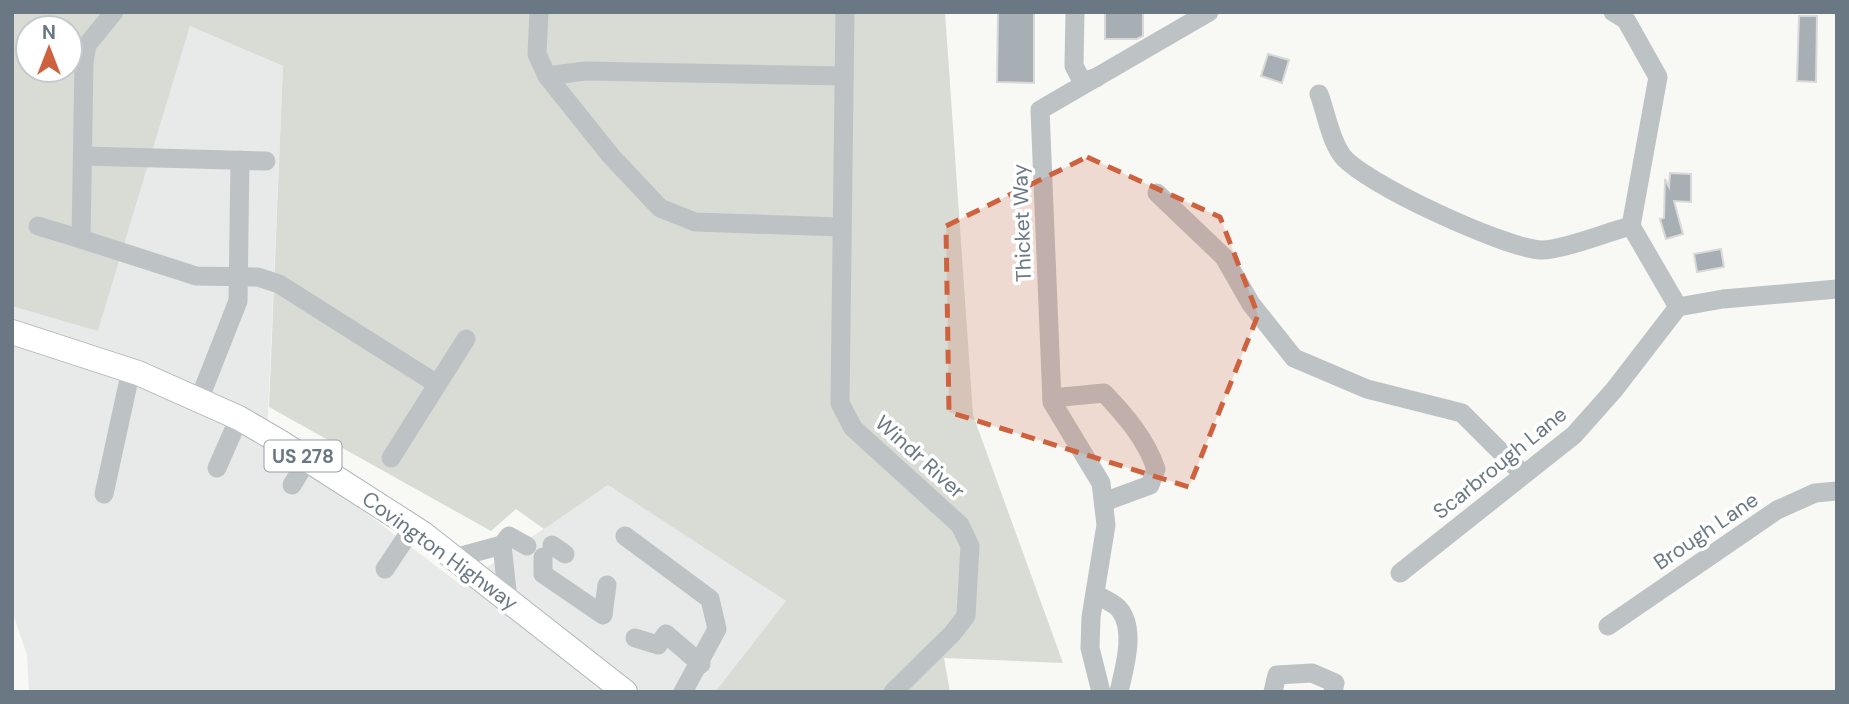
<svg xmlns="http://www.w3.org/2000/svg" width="1849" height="704" font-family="'DM Sans',sans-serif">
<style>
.built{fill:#e8e9e9}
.green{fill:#d8dcd5;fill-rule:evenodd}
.building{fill:#a7aeb4;stroke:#d9d9d8;stroke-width:2}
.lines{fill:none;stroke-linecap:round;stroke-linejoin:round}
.major-casing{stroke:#b1b6b9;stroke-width:26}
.minor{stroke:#bdc2c5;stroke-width:19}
.major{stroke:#fff;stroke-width:24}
.marked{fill:#ce623f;fill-opacity:0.2;stroke:#ce623f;stroke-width:5;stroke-dasharray:14 9;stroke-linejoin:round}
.labels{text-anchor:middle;stroke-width:7;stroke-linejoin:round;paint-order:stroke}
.shield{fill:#fff;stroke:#97a0a8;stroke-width:2}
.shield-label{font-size:19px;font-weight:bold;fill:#6a7883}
.street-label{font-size:21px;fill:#6a7883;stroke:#fff}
</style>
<rect width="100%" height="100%" fill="#f8f8f5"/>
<path class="built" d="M190 26 283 66 267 438 461 585 608 485 786 601 715 692H29L27 655 12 611V300L98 331Z"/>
<path class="green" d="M12 12H945L973 415 1063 663 944 658 950 692H715L786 601 608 485 544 529 516 509 491 531 269 407 283 66 190 26 98 331 12 306ZM28 28H70V70H28Z"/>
<g class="building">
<path d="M998 12H1034V83L997 82Z"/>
<path d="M1105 12H1143V36L1137 39H1105Z"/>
<path d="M1799 16H1817L1816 82 1797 81Z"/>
<path d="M1268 54 1289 60 1282 83 1261 76Z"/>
<path d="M1670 173 1691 174V202L1674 201 1683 234 1666 239 1660 219 1664 218 1665 179 1669 187Z"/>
<path d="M1721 249 1724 267 1697 272 1694 254Z"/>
</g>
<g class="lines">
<defs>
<path id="major" d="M12 332 138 373 239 418 280 442 422 533 625 692"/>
</defs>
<use href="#major" class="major-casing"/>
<g class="minor">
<path d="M114 12 87 45 84 62 81 239 196 276 258 277 279 284 437 384"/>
<path d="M539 12 537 54 547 76 611 156 660 208 695 222 840 227"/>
<path d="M845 12 840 403 853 428 960 525 970 546 966 616 952 634 893 692"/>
<path d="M1075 12 1074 66 1082 81 1096 78"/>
<path d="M1613 12 1626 20 1658 77 1631 226 1678 307"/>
<path d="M547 76 585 71 844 76"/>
<path d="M1319 94C1326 113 1330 138 1341 154 1358 181 1510 251 1543 250 1566 249 1607 232 1631 226"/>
<path d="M84 156 266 161"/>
<path d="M1157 193 1224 257 1251 304 1294 358 1367 389 1462 413 1523 474"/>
<path d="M38 226 81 239"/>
<path d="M1052 398 1104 393C1125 415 1146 439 1156 469L1150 485 1104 502"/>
<path d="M199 400 238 301 240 160"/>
<path d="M391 458 466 339"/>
<path d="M217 468 239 418"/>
<path d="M292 485 308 459"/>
<path d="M104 494 131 370"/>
<path d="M625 536 710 599 717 629 683 692"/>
<path d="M552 545 565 554"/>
<path d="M543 557V574L603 615 607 585"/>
<path d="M454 558 502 545"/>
<path d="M385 569 413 527"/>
<path d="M1400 573 1574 435 1614 390 1678 307 1723 299 1837 289"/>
<path d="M1097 595C1104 599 1116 604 1120 610 1136 631 1124 669 1119 692"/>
<path d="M508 600 502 545 509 536 527 546"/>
<path d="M1608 626 1777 510 1815 493 1837 491"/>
<path d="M635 638 658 645 666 634 701 664"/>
<path d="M1101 692 1090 648 1091 617 1106 525 1101 483 1052 402 1040 110 1209 12"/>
<path d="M1273 692 1277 675 1312 673 1335 683 1333 692"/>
</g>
<use href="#major" class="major"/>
</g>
<path class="marked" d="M1087 157 1220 217 1258 315 1189 487 949 412 946 226Z"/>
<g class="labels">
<rect class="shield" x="264.5" y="440.5" width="77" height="31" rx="5"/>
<g class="shield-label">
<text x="303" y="463">US 278</text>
</g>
<g class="street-label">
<text transform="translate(1022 223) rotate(-92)" y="7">Thicket Way</text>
<text transform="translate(920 457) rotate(42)" y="7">Windr River</text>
<text transform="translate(1500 463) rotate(-39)" y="7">Scarbrough Lane</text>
<text transform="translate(1706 531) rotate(-34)" y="7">Brough Lane</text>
<text transform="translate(440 551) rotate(36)" y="7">Covington Highway</text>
</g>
</g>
<rect width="1849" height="704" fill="none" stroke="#6a7883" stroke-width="28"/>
<g transform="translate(49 49)"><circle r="33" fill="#ffffff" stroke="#c3c9cd" stroke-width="2"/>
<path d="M0-5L12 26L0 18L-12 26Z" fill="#ce623f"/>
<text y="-10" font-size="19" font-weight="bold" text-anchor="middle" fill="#6a7883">N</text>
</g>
</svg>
